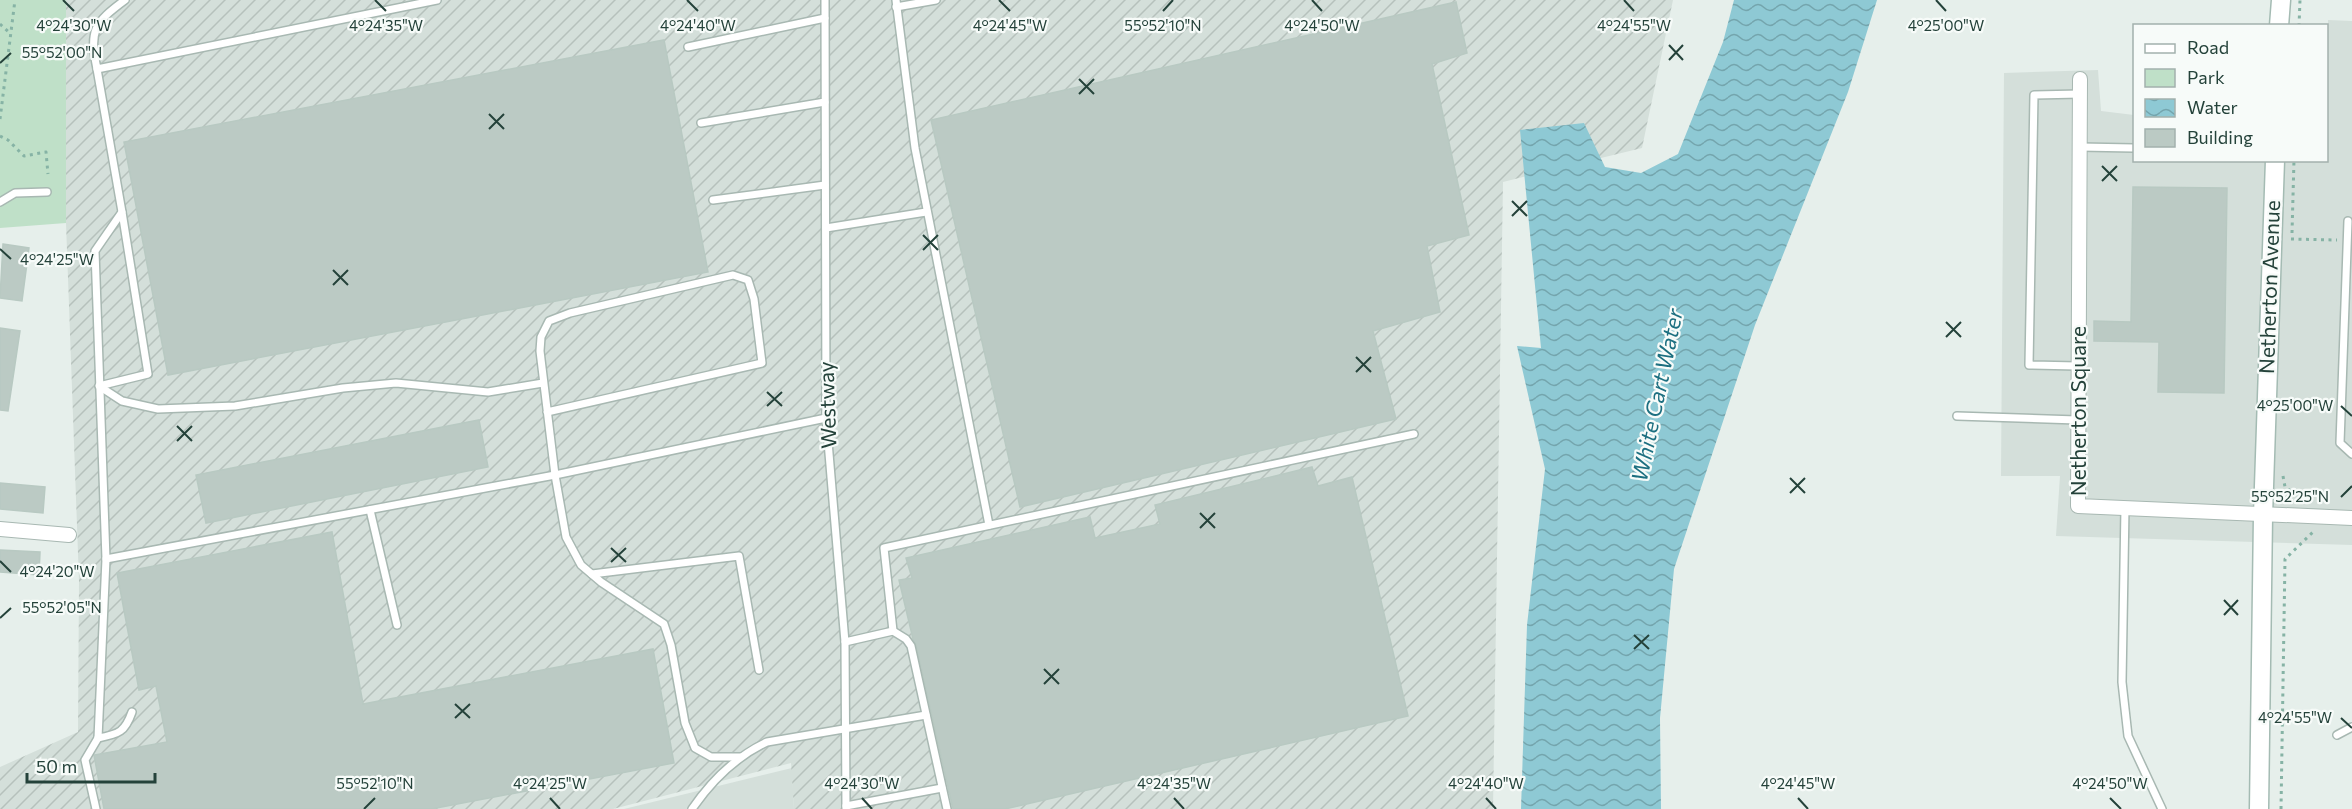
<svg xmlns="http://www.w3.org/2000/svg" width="2352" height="809" font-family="Commissioner,sans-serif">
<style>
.built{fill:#d4dfda}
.industrial{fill:url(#industrial-furrows)}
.green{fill:#bfe0c8}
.water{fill:url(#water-waves)}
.building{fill:#bbcac4;stroke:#b8c9c2;stroke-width:1.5}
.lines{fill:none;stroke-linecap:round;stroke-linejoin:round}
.lane-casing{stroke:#a8b8b2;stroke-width:10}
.street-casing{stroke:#a8b8b2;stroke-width:16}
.secondary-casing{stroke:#a4bbb3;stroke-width:21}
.path{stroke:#86b3a5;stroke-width:3;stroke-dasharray:3 4.5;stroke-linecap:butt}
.lane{stroke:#fff;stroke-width:7}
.street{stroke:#fff;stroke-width:14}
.secondary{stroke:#fff;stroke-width:18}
.ticks{fill:none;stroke:#24423a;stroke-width:2}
.labels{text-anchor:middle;stroke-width:4.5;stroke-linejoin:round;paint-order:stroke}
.street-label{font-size:21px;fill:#24423a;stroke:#f7fbf9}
.water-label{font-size:22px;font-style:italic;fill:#1c6f80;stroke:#f7fbf9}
.ticks-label{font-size:15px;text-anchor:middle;fill:#24423a;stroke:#f7fbf9;stroke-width:4.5;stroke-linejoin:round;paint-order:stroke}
</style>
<defs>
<pattern id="industrial-furrows" width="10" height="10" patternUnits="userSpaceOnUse" patternTransform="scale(1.5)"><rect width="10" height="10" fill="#d4dfda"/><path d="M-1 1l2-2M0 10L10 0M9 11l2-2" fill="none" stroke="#b6c1bc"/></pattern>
<pattern id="water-waves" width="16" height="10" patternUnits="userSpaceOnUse" patternTransform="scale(1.5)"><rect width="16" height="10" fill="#8ec9d4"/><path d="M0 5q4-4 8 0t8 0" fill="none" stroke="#74a5ad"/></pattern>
</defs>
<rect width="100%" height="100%" fill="#e6efeb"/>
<g class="built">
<path d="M2328 20 2352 21V545L2056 536 2060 476H2001L2004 73 2098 70 2101 111 2134 115V160H2326Z"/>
<path d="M792 768 794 809H624Z"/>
</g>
<path class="industrial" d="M66 0H1673L1642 148 1503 182 1493 809H794L791 763 613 809H0V767L78 732 79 581 66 223Z"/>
<path class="green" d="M0 0H66V223L0 228Z"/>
<path class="water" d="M1734 0H1877L1848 92 1755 325 1674 569 1660 718 1661 809H1521L1527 625 1545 469 1517 346 1541 348 1520 130 1584 123 1605 167 1641 173 1678 154 1723 42Z"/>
<g class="building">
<path d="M1456 2 1467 53 1432 64 1469 235 1427 246 1440 312 1373 331 1396 419 1020 507 931 120Z"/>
<path d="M664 40 708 272 168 375 124 142Z"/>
<path d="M2133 187 2227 188 2224 393 2158 392 2159 342 2094 341V321L2131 322Z"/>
<path d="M3 244 29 248 22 301 0 298Z"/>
<path d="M0 328 20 331 8 411 0 410Z"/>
<path d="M479 420 488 467 206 523 196 475Z"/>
<path d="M1312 467 1318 486 1352 477 1408 716 1005 809H953L916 645 913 639 899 580 912 578 906 558 1090 517 1095 538 1160 524 1155 505Z"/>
<path d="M0 483 45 487 43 513 0 509Z"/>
<path d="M332 532 363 704 653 649 674 763 431 809H104L94 755 167 742 156 686 139 690 117 573Z"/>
<path d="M0 550 40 552 39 575 0 572Z"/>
</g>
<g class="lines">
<defs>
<g id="lane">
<path d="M125 0C94 23 89 30 97 69L437 0"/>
<path d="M825 0 826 418 845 642 846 809"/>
<path d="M896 0 915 148 989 525"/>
<path d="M896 7 936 0"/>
<path d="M688 47 825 18"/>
<path d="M701 123 825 102"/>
<path d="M2080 147 2134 148"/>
<path d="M713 200 825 185"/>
<path d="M0 202 15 193 47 192"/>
<path d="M122 212 148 374 99 386 122 401 158 409 235 406 343 388 396 383 488 392 543 383"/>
<path d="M2348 221 2340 443 2352 454"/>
<path d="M826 228 926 212"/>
<path d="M2077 366 2029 365 2034 95 2080 94"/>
<path d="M547 412 762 363 754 299 748 280 733 275 570 313 549 321 541 337 540 351 555 475 566 537 581 565 601 582 664 624 671 645 685 723 695 748 711 757H740"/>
<path d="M1957 416 2077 420"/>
<path d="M2125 508 2122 682 2128 736 2162 809"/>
<path d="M370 510 397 625"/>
<path d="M106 559 555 475 826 418"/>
<path d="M592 574 739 556 759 670"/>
<path d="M893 631 906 639 911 646 947 809"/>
<path d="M845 642 893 631 884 548 1414 434"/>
<path d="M2337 735 2352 727"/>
<path d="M98 738C119 734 125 732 132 712"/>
<path d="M846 806 942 788"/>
<path d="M96 809 85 760 98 738 106 559 95 251 122 212 97 69"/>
<path d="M692 809C712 780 735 757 767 742L926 715"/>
</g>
<g id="street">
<path d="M2080 79 2078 506 2352 518"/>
<path d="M0 529 69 535"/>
</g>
<g id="secondary">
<path d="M2279 26 2281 0"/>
<path d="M2259 809 2263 516 2275 160"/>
</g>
</defs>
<use href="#lane" class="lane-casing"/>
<use href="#street" class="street-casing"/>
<use href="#secondary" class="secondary-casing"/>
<g class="path">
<path d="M0 24 11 34"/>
<path d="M2299 26 2300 0"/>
<path d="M0 119 15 0"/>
<path d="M0 136 8 140 24 156 46 152 48 174"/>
<path d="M2292 233 2294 160"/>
<path d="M2291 239 2337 240"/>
<path d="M2283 476 2285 487 2305 501"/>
<path d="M2281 809 2285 559 2313 532"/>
</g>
<use href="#lane" class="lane"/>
<use href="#street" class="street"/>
<use href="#secondary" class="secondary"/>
</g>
<path class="ticks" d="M63 0 74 11M375 0 386 11M687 0 698 11M999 0 1010 11M1312 0 1322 11M1624 0 1634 11M1936 0 1946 11M1163 11 1173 0M1669 45 1683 60M1669 60 1683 45M0 63 11 53M1079 79 1094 94M1079 94 1094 79M489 114 504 129M489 129 504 114M2102 166 2117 181M2102 181 2117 166M1512 201 1527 216M1512 216 1527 201M923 235 938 250M0 249 11 259M923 250 938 235M333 270 348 285M333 285 348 270M1946 322 1961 337M1946 337 1961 322M1356 357 1371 372M1356 372 1371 357M767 392 782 406M767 406 782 392M2341 406 2352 416M177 426 192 441M177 441 192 426M1790 478 1805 493M1790 493 1805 478M2341 497 2352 486M1200 513 1215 528M1200 528 1215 513M611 548 626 562M0 561 11 572M611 562 626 548M2224 600 2238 615M2224 615 2238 600M0 618 11 608M1634 635 1649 649M1634 649 1649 635M1044 669 1059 684M1044 684 1059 669M455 704 470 718M455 718 470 704M2341 718 2352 728M550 798 560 809M862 798 872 809M1174 798 1184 809M1486 798 1496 809M1798 798 1808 809M2110 798 2121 809M364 809 375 798"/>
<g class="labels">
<g class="street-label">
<text transform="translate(2270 287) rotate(-88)" y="7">Netherton Avenue</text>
<text transform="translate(828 405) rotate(-92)" y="7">Westway</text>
<text transform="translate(2079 411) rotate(-90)" y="7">Netherton Square</text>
</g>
<g class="water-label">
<text transform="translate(1657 395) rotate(-78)" y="8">White Cart Water</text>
</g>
</g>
<g class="ticks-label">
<text x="74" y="31">4°24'30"W</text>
<text x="386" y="31">4°24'35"W</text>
<text x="698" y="31">4°24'40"W</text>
<text x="1010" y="31">4°24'45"W</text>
<text x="1163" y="31">55°52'10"N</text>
<text x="1322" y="31">4°24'50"W</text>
<text x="1634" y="31">4°24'55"W</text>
<text x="1946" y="31">4°25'00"W</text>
<text x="62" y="58">55°52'00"N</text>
<text x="57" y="265">4°24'25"W</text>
<text x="2295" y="411">4°25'00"W</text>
<text x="2290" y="502">55°52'25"N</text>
<text x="57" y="577">4°24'20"W</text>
<text x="62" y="613">55°52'05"N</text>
<text x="2295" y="723">4°24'55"W</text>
<text x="375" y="789">55°52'10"N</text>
<text x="550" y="789">4°24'25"W</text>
<text x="862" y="789">4°24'30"W</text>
<text x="1174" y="789">4°24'35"W</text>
<text x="1486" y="789">4°24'40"W</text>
<text x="1798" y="789">4°24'45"W</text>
<text x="2110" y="789">4°24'50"W</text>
</g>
<rect x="2133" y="24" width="195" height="138" fill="#f7fbf9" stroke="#a3b1ad" stroke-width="1.5"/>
<rect x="2145" y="44" width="30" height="9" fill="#ffffff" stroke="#a3b1ad" stroke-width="1.5"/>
<text x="2187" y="54" font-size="18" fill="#24423a">Road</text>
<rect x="2145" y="69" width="30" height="18" fill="#bfe0c8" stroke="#a3b1ad" stroke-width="1.5"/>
<text x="2187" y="84" font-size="18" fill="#24423a">Park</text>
<rect x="2145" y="99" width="30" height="18" fill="url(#water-waves)" stroke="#a3b1ad" stroke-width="1.5"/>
<text x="2187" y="114" font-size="18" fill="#24423a">Water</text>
<rect x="2145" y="129" width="30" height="18" fill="#bbcac4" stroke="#a3b1ad" stroke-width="1.5"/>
<text x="2187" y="144" font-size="18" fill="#24423a">Building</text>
<path d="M27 773v9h128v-9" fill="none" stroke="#24423a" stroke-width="3"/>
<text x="36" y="773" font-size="18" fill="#24423a" stroke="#f7fbf9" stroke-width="4.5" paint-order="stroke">50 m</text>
</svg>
